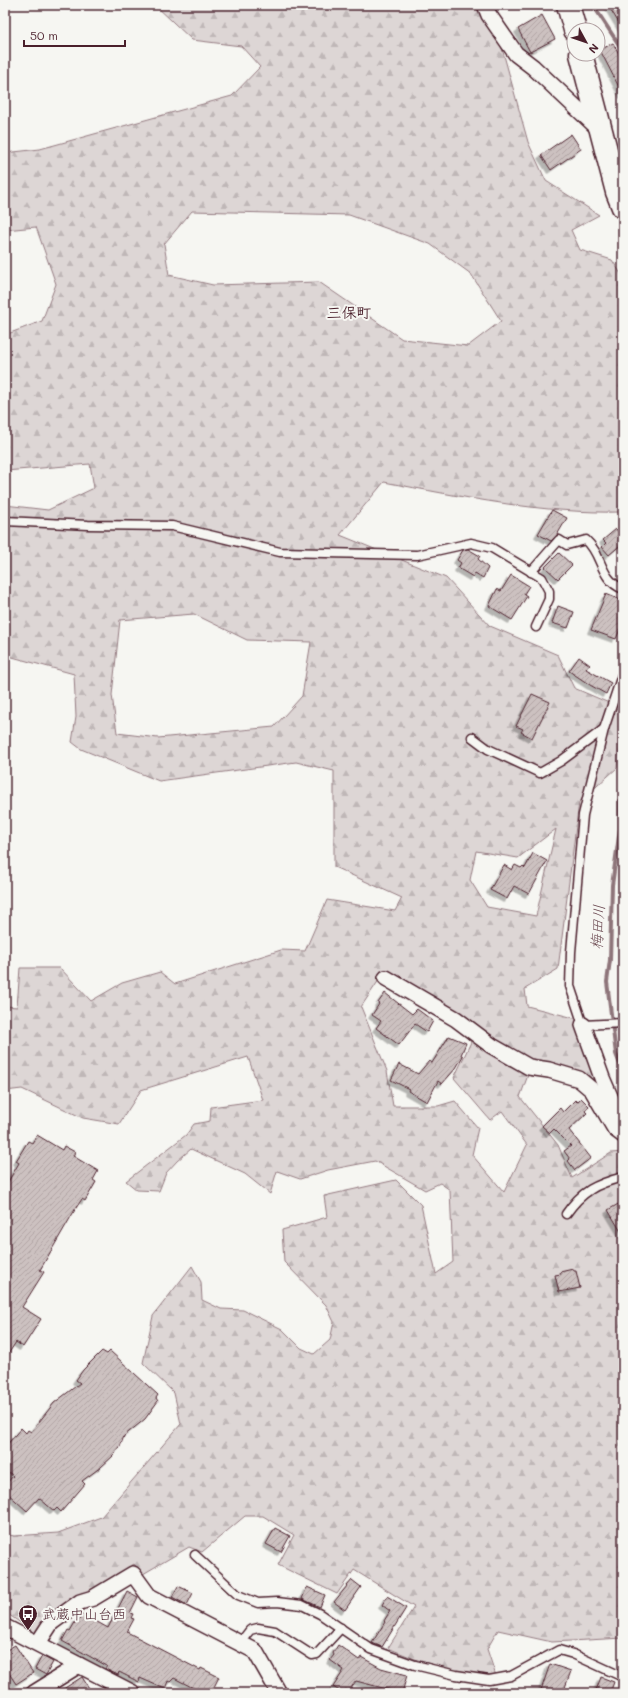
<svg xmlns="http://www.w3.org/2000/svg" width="628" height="1698" font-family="Mali,'Klee One',sans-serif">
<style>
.forest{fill:url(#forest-firs);stroke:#947a80;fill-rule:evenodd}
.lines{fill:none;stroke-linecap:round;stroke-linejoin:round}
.stream{stroke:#8e747a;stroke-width:4}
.building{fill:url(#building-hatch);stroke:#4a1f2b;filter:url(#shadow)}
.lane-casing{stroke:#4a1f2b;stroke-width:11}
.street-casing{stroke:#4a1f2b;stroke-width:18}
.secondary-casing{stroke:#4a1f2b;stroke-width:25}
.lane{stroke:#f6f6f2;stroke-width:8}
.street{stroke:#f6f6f2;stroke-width:15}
.secondary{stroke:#f6f6f2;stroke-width:22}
.labels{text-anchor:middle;stroke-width:4;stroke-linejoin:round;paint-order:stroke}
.poi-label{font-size:14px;fill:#4a1f2b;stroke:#f6f6f2;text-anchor:start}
.neighbourhood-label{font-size:15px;font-weight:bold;fill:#4a1f2b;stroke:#f6f6f2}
.water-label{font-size:15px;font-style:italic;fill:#6c4a52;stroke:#f6f6f2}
</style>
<defs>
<pattern id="forest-firs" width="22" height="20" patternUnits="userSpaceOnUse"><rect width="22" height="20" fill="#ddd6d5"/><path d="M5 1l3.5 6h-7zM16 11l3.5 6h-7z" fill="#bfb7b7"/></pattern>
<pattern id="building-hatch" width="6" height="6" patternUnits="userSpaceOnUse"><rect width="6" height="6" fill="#ccc1c0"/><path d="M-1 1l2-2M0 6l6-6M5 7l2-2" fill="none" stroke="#b1a5a5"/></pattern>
<filter id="shadow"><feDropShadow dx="-3.5" dy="3.5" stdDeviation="0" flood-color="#0004"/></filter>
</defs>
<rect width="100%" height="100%" fill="#f6f6f2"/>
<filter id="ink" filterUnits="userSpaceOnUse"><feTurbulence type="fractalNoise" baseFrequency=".025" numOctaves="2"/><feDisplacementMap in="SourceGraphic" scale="8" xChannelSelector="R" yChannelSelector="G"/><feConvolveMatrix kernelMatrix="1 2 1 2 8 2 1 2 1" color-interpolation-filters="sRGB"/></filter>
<g filter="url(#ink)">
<path class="forest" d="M155 5H490L528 142 546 181 599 215 571 230 580 250 612 260 623 277V512C543 514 463 497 384 482L340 535 446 578 490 626 558 655 574 688 623 709 617 768 579 802 558 969 525 989 527 1006 578 1019 602 1087 586 1074 532 1064 520 1097 558 1145 572 1178 611 1153 623 1152V1638L552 1642 498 1630 487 1649 496 1676 445 1669 415 1659 388 1648 414 1607 354 1570 337 1594 278 1565 294 1535 263 1516H245L202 1552 189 1547 143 1574 134 1564 88 1594 48 1617 35 1633 5 1612V1534L14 1536 58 1533 101 1517 181 1424 174 1393 143 1363 153 1316 192 1266 201 1282 202 1300 221 1309 243 1310 282 1329 301 1348 314 1354 330 1340 334 1322 326 1305 284 1262 282 1230 327 1217 324 1196 396 1180 421 1205 436 1274 453 1262 450 1190 440 1183 425 1190 375 1161 328 1170 300 1179 277 1171 270 1194 245 1174 191 1149 177 1161 166 1173 159 1191 137 1190 126 1181 186 1135 194 1124 210 1121 211 1107 263 1100 248 1057 141 1090 119 1124 83 1118 22 1089 5 1091V1006L17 1007 20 968H60L91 1001 122 983 160 972 175 984 281 950 305 951 327 900 395 911 402 898 334 867V771L296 762 159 781 81 749 72 742 76 717 74 674 5 655V505L48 510 94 488 90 464 5 471V335L42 321 56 284 36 227 5 230V153L40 149 232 96 260 67 241 46 192 40ZM192 211 349 215 430 244 471 274 501 321 468 346 402 339 319 282 213 285 169 275 164 244ZM194 614 247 640 311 642 302 696 274 727 158 738 117 733 112 695 120 620ZM556 829 536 916 487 907 470 880 476 851 518 858ZM385 971 439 999 454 1025 471 1042 454 1078 490 1120 502 1111 527 1145 504 1192 472 1155 478 1128 455 1101 438 1106H393L387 1071 361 1007Z"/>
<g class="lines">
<g class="stream">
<path d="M593 5 623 51"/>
<path d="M623 782 620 801V829L612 885 610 960 607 982 616 1054 623 1072"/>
</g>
</g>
<g class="building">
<path d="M608 5H623V30Z"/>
<path d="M542 15 555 39 530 52 518 29Z"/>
<path d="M613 43 623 61V95L600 50Z"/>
<path d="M571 134 581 149 551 170 541 155Z"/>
<path d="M552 510 567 518 557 535 551 541 538 534Z"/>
<path d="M616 529 623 537V543L609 555 602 547 606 543 603 540Z"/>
<path d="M468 549 480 556 478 559 488 568 483 578 475 573 473 577 458 568 461 563 457 560 463 550Z"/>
<path d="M559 553 572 565 558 579 545 567Z"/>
<path d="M511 575 529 586 524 594 527 596 512 620 489 606 497 589 501 591Z"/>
<path d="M606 594 623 601V622L616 639 591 630Z"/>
<path d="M558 606 574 612 568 628 552 623Z"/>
<path d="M579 657 590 665 586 669 611 683 606 694 590 685 569 671Z"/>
<path d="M532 694 550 702 532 738 521 732 523 729 516 726Z"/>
<path d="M533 853 547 861 529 894 514 886 507 899 490 890 504 865 512 870 515 865 521 868 523 866 525 868Z"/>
<path d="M385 993 412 1014 417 1009 433 1021 427 1032 415 1024 399 1045 376 1028 381 1021 372 1015 379 1004 378 1003Z"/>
<path d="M449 1036 466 1043 461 1055 463 1056 456 1068 442 1084 438 1081 427 1102 408 1091 409 1089 391 1080 399 1064 418 1074 429 1061 432 1063Z"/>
<path d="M581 1098 589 1106 585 1111 587 1113 569 1130 591 1158 575 1170 568 1161 570 1159 564 1151 571 1146 554 1129 550 1133 542 1126 560 1108 563 1112 575 1100 577 1102Z"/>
<path d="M37 1135 62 1150 64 1146 75 1152 73 1156 98 1171 93 1180 96 1182 85 1201 82 1199 76 1208 40 1270 44 1272 22 1307 41 1319 23 1347 16 1342 5 1359V1187L19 1163 16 1161 28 1141 32 1143Z"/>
<path d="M620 1203 623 1208V1235L608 1210Z"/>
<path d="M573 1269 574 1271H576L580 1288 559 1292 555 1275 561 1274 560 1272Z"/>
<path d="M102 1351 107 1354 110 1351 158 1395 156 1398 158 1401 145 1419 124 1436 120 1447 113 1456 101 1467 82 1481 85 1484 61 1512 57 1508 54 1511 39 1498 27 1511 5 1491V1485L13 1476 5 1469V1447L21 1428 26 1433 28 1430 31 1432 54 1403 80 1383 76 1380 83 1370Z"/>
<path d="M275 1528 290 1536 281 1552 266 1544Z"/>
<path d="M352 1580 361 1587 345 1610 334 1602Z"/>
<path d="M178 1586 193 1593 187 1605 172 1597Z"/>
<path d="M307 1587 325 1595 320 1607 302 1599Z"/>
<path d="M127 1591 138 1597 130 1613 133 1614 131 1618 134 1619 127 1632 200 1670 201 1668 219 1677 211 1693H203L176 1679 174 1678 170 1682 168 1681 165 1689 140 1678 139 1682 119 1672 118 1675 105 1669 107 1666 62 1641 68 1630 70 1631 77 1619 79 1620 83 1614 108 1628Z"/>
<path d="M387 1596 406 1608 382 1647 372 1643 385 1622 384 1621 390 1611 382 1605Z"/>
<path d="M15 1645 33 1673 16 1684 5 1667V1651Z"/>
<path d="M338 1645 359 1660 361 1657 381 1668 407 1675 402 1693 356 1681 347 1693H343L333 1687 344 1670 330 1660 334 1655 333 1653Z"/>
<path d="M42 1656 53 1662 46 1675 35 1669Z"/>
<path d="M550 1664 571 1671 563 1693H540Z"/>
<path d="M82 1677 92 1693H57Z"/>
<path d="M601 1677 614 1682 610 1693H595Z"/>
</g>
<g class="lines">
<defs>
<g id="lane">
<path d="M5 521 88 525 172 526 280 552 417 555 471 543 492 548 542 578 549 591V599L536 627"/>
<path d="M531 572 559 540 567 545 586 540C603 555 599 579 623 589"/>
<path d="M623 672 604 729 583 815 571 952 570 986 583 1025 623 1023"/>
<path d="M472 737 488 749 540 773 561 761 604 729"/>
<path d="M566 1214C582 1191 596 1184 623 1177"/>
<path d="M195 1555 238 1595 258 1603 277 1602 302 1605 320 1614 371 1649 415 1665 456 1675 489 1680 511 1676 559 1650 573 1654 623 1677"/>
<path d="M240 1643 250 1630 258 1628 275 1631 312 1655 317 1654 341 1628"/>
</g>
<g id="street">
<path d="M485 5 489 15 516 54 533 67 600 130"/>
<path d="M386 978 456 1019 492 1046 529 1067 549 1070 579 1079 592 1090 615 1129 623 1135"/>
<path d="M583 1025 602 1078 622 1124V1131"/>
<path d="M5 1627 133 1693"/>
<path d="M38 1643 51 1623 80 1602 93 1598 133 1574 149 1596 255 1651 279 1693"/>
<path d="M34 1693 79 1665"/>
</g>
<g id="secondary">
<path d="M568 5 575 30"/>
<path d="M581 54 617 192 623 207"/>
</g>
</defs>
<use href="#lane" class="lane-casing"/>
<use href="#street" class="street-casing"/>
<use href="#secondary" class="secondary-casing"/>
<use href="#lane" class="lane"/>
<use href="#street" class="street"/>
<use href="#secondary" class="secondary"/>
</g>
</g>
<defs>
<symbol id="bus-pin" viewBox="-11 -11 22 30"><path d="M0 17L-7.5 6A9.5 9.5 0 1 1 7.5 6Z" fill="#4a1f2b" stroke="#f6f6f2"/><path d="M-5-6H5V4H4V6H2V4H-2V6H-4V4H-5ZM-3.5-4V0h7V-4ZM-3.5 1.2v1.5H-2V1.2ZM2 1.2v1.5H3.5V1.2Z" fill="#fff"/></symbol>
</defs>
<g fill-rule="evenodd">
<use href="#bus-pin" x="17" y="1603" width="22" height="30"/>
</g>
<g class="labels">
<g class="poi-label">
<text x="42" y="1619">武蔵中山台西</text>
</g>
<g class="neighbourhood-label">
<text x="349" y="318">三保町</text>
</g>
<g class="water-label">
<text transform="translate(598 927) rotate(-87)" y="5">梅田川</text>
</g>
</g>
<rect width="628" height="1698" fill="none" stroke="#f6f6f2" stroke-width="20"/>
<rect x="10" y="10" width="608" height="1678" fill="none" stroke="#4a1f2b" stroke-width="1.5" filter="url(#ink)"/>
<g transform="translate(586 42) rotate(130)"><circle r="19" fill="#f6f6f2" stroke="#b1a0a2"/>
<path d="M0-3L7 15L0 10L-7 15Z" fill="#4a1f2b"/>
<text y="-6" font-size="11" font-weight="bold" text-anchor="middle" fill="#4a1f2b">N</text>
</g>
<path d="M24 40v6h101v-6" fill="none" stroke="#4a1f2b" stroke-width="2"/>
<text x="30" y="40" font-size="12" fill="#4a1f2b" stroke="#f6f6f2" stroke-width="3" paint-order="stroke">50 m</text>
</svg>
